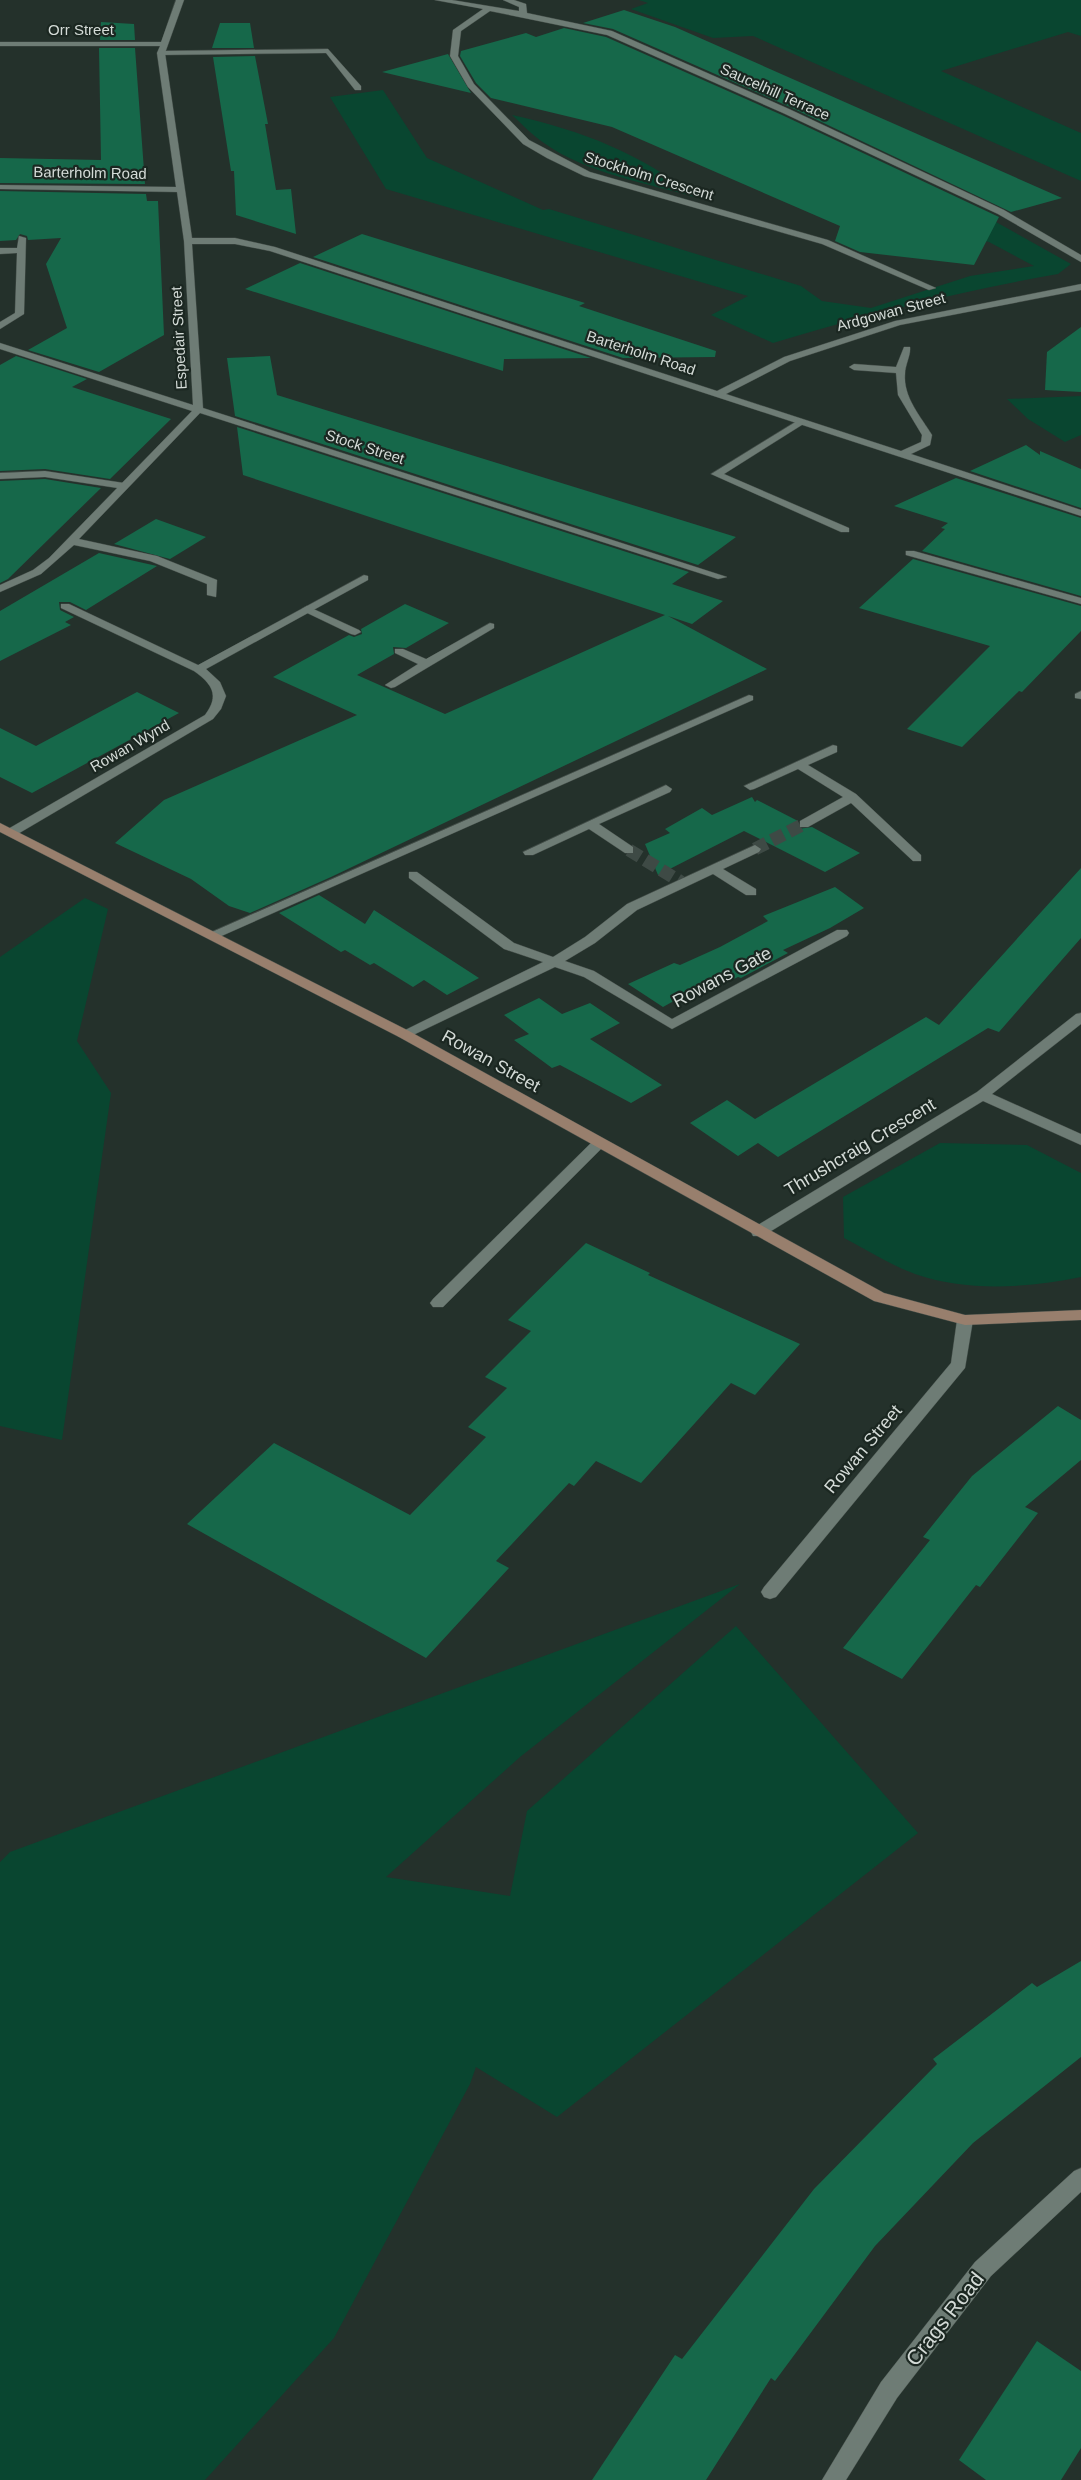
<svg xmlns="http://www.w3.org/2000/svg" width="1081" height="2480" font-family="Helvetica,sans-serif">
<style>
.green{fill:#094630}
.building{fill:#16684a}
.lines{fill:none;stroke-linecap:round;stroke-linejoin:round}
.street-tunnel{stroke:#3e4a45;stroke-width:13;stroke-dasharray:13 6;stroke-linecap:butt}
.lane-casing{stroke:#414b46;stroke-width:1}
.street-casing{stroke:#414b46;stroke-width:1}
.secondary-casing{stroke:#414b46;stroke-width:1}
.lane{fill:#6e7c75;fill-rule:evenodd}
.street{fill:#6e7c75;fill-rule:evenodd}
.secondary{fill:#987f6d;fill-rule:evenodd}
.labels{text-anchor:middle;stroke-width:4.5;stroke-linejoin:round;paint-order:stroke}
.far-street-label{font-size:15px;fill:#d4dbd7;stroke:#1b2721}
.street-label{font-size:18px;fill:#d4dbd7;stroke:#1b2721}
.near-street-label{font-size:21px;fill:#d4dbd7;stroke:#1b2721}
</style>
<rect width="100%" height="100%" fill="#24312b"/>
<g class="green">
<path d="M639 0H1081V36L1068 32 941 71 1081 133V181L753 36 713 38 631 9 648 3Z"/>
<path d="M383 90 427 158 543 210 549 209 801 286 822 301 871 308 970 276 1034 266 989 242 956 234 996 222 1071 264 1058 274C961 291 867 314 773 343L711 315 748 296 386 189 330 97Z"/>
<path d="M512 115C584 131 639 153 698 198 648 183 587 174 544 143 532 135 522 124 512 115Z"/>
<path d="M1081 396V435L1065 442 1028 419 1007 399Z"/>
<path d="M85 898 108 909 77 1041 111 1093 62 1440 0 1426V957Z"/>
<path d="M940 1143 1027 1145 1081 1173V1277C1029 1288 966 1292 915 1274 891 1265 867 1250 844 1238L843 1197Z"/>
<path d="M740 1584 520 1757 386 1877 510 1896 527 1811 736 1626 918 1833 557 2117 476 2067 470 2084 334 2338 205 2480H0V1862L10 1852Z"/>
</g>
<g class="building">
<path d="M624 10 675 27 1062 198 1011 212 790 107 613 29 583 23Z"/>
<path d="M101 22 134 24 135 40H100Z"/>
<path d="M220 23H250L254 48H212Z"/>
<path d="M564 28 606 37 782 115 999 217 974 265 860 252 835 241 840 226 612 127 491 98 476 83 460 56 461 51 526 33 536 37Z"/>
<path d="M99 48H135L145 184 0 183V158L101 160Z"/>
<path d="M448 54 471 93 382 72Z"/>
<path d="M255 56 268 124H265L276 190 291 189 296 234 236 215 234 171H231L213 57Z"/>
<path d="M0 191 146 194 147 201H158L164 335 99 372 28 350 67 328 46 264 61 238 28 240 27 236 20 234 16 240 0 241Z"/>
<path d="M362 234 585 303 579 306 716 351 715 357 623 358 313 257Z"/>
<path d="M300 263 591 358 504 359 503 371 245 289Z"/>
<path d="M1081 327V392L1045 390 1047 352Z"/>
<path d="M16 356 87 379 72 387 171 419 110 479 45 469 0 471V365Z"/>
<path d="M270 356 277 395 736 537 698 565 235 416 227 358Z"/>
<path d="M237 427 689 572 672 584 723 601 692 624 668 616 767 669 331 877 250 913 229 906 191 879 115 843 164 800 357 715 273 677 349 635 354 637 362 634 361 629 405 604 449 623 406 648 393 647 394 654 357 675 445 714 665 615 243 475Z"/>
<path d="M1026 445 1040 455V451L1081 469V508L970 471Z"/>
<path d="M956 478 1081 518V596L922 551 945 529 941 528 948 523 894 506Z"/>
<path d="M45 479 101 488 8 579 0 583V481Z"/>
<path d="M156 519 206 537 170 559 114 544Z"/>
<path d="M99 553 157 566 86 610 70 602H59L60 610 74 617 65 622 71 625 0 661V611Z"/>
<path d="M913 559 1081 606V631L1022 692 1019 691 962 747 907 729 990 646 859 608Z"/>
<path d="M137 692 179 713 32 793 0 777V728L36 746Z"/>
<path d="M752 797 755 802 757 800 798 821V829L812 827 860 853 825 872 744 831 658 875 645 844 670 833 665 829 702 808 712 815Z"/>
<path d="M1081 868V938L999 1032 988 1028 778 1157 758 1143 738 1156 690 1123 727 1100 755 1119 926 1017 939 1025Z"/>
<path d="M835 887 864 908 830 928 783 950 788 953 741 978 738 977 697 997 690 992 663 1007 628 984 674 963 680 965 720 947 768 921 763 916Z"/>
<path d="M319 895 365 924 374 910 479 978 447 995 424 980 413 987 374 963 370 965 345 950 341 952 279 913Z"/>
<path d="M539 998 562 1014 590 1003 620 1023 590 1039 662 1085 631 1103 560 1065 552 1068 514 1040 529 1034 504 1015Z"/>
<path d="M586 1243 650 1273 648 1275 800 1344 755 1395 731 1383 641 1483 596 1461 574 1486 569 1483 496 1561 509 1568 426 1658 187 1524 274 1443 410 1515 486 1437 468 1427 507 1388 485 1377 531 1331 508 1320Z"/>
<path d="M1058 1406 1081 1420V1460L1025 1507 1038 1513 980 1587 976 1585 902 1679 843 1648 930 1540 923 1537 972 1476Z"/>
<path d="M1081 1961V2057L973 2143 875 2246 775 2381 771 2378 706 2480H592L675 2355 682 2359 814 2189 937 2064 933 2059 1032 1983 1037 1987Z"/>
<path d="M1037 2341 1081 2371V2448L1061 2480H986L959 2460Z"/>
</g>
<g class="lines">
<g class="street-tunnel">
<path d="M755 849 804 824"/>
<path d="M629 850 681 882"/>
</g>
<defs>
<g id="lane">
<path d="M328 49 361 86V90H355L326 53 161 55 157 53 161 51Z"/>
<path d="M19 236 26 238 24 314 0 329V322L15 313 17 253 0 254V248H17Z"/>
<path d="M797 421 805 423 724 474 849 528V532H841L711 474Z"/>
<path d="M45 471 124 483 129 486 124 489 45 477 0 479V473Z"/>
<path d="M906 551H914L1081 598V604L906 555Z"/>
<path d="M307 606 359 630 361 632 355 635 351 634 303 611 302 609Z"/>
<path d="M490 623 494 624V628L395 687 391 688 385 685 418 664 395 653V649H403L426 659Z"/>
<path d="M1081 691V699L1075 698V694Z"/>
<path d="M749 695 753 696V700L217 938H207L205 935Z"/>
<path d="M599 1138 606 1143 604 1146 443 1307H433L430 1303 433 1299 594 1140Z"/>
</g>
<g id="street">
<path d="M176 0H184L165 53 192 238H235L275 247 717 391 784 357 895 321 1081 284V290L900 325 790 361 726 394 901 451 921 442 922 435 898 395 896 373 854 370 849 367 854 364 896 367 904 347H910C911 355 905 365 905 374 903 397 921 417 932 435L930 445 911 454 1081 510V516L270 251 235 244H192L203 408 727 577 718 579 200 413 79 539 157 556 217 580 216 597 207 595V584L150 561 74 545 41 574 0 592V585L33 570 49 558 192 411 0 349V343L193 405 184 241 177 192 0 189V185L176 187 157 53 160 46H0V42H161Z"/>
<path d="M435 0H452L519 11V7L503 0H514L526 4 527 13 612 31 789 109 1004 210 1081 255V262L998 214 783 113 607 35 490 11 461 31 458 56 474 84 529 140 590 172 828 240 936 288 929 290 822 244 584 176 547 158 523 144 468 87 450 56 453 30 483 9Z"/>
<path d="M364 575 368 576V580L206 669 220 682 226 696 221 709 213 719 16 835H8V829L205 715C220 695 212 684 194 671L61 608V604H69L198 665Z"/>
<path d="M833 745 837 746V752L808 765 856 794 921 855V861H913L851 803 808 827H800V821L843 797 798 769 754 789 750 790 744 786Z"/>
<path d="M666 785 672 789 670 792 599 824 633 847V853H625L589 829 533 855H525L523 852Z"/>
<path d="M755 845 761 849 759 852 723 869 756 889V895H746L713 874 637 910 595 943 565 961 594 971 672 1019 837 930H847L849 933 847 936 672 1029 584 977 555 967 409 1037H399L397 1034 543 962 504 949 409 878V872H417L514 943 553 957 585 937 627 904Z"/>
<path d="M1081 1013V1024L992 1094 1081 1134V1145L983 1101 763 1236H753L751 1232 753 1228 977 1092 1076 1014Z"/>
<path d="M965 1315 973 1320 965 1368 776 1597 770 1599 764 1597 761 1592 764 1587 951 1363 957 1320Z"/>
<path d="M1081 2168V2192L991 2276 897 2398 846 2480H822L881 2382 975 2262 1074 2171Z"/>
</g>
<path id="secondary" d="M0 823 409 1031 884 1293 965 1315 1081 1310V1320L965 1325 874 1301 399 1037 0 832Z"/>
</defs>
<use href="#lane" class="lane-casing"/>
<use href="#street" class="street-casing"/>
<use href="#secondary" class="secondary-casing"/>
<use href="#lane" class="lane"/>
<use href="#street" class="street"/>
<use href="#secondary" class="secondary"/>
</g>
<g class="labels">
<g class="far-street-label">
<text x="81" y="35">Orr Street</text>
<text transform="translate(775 92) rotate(24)" y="5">Saucelhill Terrace</text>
<text transform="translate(90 173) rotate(1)" y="5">Barterholm Road</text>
<text transform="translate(649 176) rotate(17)" y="5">Stockholm Crescent</text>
<text transform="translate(891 312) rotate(-15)" y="5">Ardgowan Street</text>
<text transform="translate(179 338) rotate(-93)" y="5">Espedair Street</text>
<text transform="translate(641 353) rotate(18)" y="5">Barterholm Road</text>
<text transform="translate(365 447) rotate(18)" y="5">Stock Street</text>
<text transform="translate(130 746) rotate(-30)" y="5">Rowan Wynd</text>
</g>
<g class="street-label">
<text transform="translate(722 977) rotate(-28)" y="6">Rowans Gate</text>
<text transform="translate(491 1061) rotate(29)" y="6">Rowan Street</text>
<text transform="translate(860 1147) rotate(-31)" y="6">Thrushcraig Crescent</text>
<text transform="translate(863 1449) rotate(-50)" y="6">Rowan Street</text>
</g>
<g class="near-street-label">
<text transform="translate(945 2319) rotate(-52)" y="7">Crags Road</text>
</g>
</g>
</svg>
